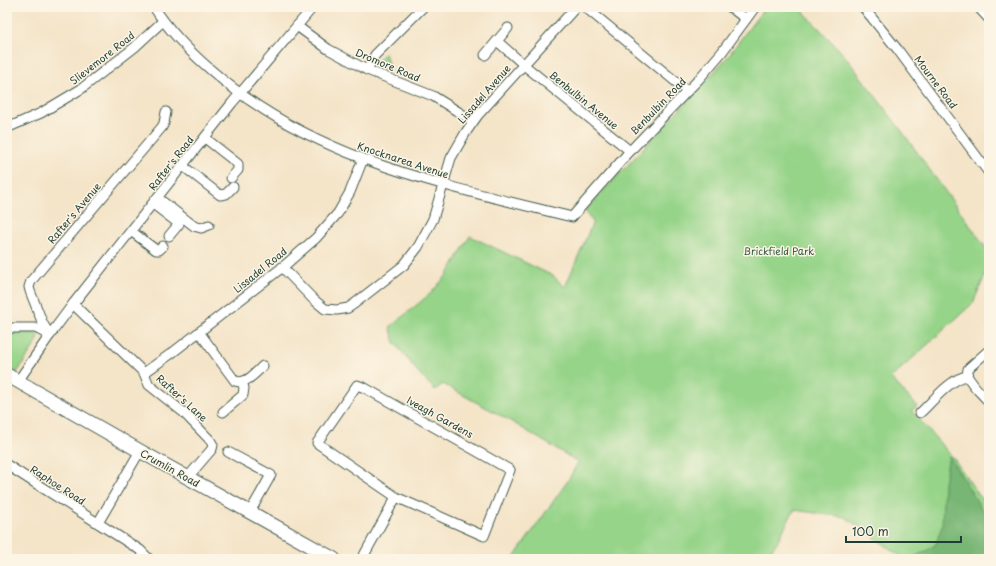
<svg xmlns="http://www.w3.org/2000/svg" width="996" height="566" font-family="'Playpen Sans',sans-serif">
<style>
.green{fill:#96d489;stroke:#5a885e}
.forest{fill:#78b675;stroke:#4c7a54}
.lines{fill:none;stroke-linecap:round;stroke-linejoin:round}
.minor-casing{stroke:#3f564a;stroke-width:11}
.secondary-casing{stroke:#3f564a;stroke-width:15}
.minor{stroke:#fff;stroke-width:9}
.secondary{stroke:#fff;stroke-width:13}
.labels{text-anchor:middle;stroke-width:3;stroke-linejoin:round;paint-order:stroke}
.street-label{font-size:10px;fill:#1f3d34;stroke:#fcf5e5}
.park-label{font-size:10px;fill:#375b45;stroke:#fcf5e5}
</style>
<rect width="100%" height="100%" fill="#fcf5e5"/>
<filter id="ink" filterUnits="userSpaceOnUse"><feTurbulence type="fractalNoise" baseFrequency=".025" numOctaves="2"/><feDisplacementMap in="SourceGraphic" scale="8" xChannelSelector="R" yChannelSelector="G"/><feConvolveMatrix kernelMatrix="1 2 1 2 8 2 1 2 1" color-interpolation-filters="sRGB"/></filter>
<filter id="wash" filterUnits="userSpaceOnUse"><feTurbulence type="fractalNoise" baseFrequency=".012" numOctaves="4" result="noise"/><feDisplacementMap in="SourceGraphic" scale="16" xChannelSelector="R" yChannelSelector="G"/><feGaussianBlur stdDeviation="0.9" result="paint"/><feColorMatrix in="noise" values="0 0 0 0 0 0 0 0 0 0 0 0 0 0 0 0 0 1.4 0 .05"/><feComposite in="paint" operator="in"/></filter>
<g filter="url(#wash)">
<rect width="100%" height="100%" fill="#f4e4c8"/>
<g class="green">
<path d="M765 7H799L845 56 901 130 989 252V266L973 303 891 378 917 406 912 411 954 459 989 510V559H905L845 517 794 510 777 542 765 559H513L569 479 578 462 507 419 443 384 435 390 418 372 395 343 390 327 430 294 448 274 470 236 553 276 565 287 593 222 585 211 725 60Z"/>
<path d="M385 53 390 70 387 71 382 69 378 64 380 58Z"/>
<path d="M35 332 39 338 17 373 7 367V333Z"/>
</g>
<path class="forest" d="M949 456 989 521V559H909L928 550 936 544 942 526 944 483Z"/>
</g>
<g filter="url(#ink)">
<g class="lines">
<defs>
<g id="minor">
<path d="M154 7C169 31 189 51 211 70 313 160 443 185 572 217L630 151 698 80 722 52 755 7"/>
<path d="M585 7 687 91"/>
<path d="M730 7 746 19"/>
<path d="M863 7 898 50 989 173"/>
<path d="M978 7 989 19"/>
<path d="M297 26 328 49 367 70 433 96 473 121"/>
<path d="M497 41 524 65 630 151"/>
<path d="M485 55 508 28"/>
<path d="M367 70 375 55 423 7"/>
<path d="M7 128 41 113 81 89 135 47 163 21"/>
<path d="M205 138 238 164V170L231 178"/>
<path d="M183 166 220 195 226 194 233 187"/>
<path d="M158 198 194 226 201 228 209 225"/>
<path d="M153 204 179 224 169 236"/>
<path d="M131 231 156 250H159L163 246"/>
<path d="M282 267 313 299 325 309 337 310 348 308 354 304 404 265 418 247 433 219 451 158 466 132 478 115 576 7"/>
<path d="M73 304 139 368 144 373 149 385 183 412 210 440 213 445 212 449 188 477"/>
<path d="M7 328H35L50 335"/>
<path d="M199 332 235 381C246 385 255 373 263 366"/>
<path d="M50 335 43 324 30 291 29 287 31 281 162 127 164 123 166 112"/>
<path d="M144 373 172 353 284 266 316 238 338 213 350 192 363 159"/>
<path d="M967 376 975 387 989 402"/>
<path d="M967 376 968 369 971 366 989 350"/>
<path d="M18 381 50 335 73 304 232 103 313 7"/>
<path d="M357 385 365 388 510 470 484 536 396 497 317 443Z"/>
<path d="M223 412 243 395 244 388 242 382"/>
<path d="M920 413C932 402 951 378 967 376"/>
<path d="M228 452 271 475 250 512"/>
<path d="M7 465 140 550 149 559"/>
<path d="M98 523 140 451"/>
<path d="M362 559 396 497"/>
</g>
<path id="secondary" d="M7 375 140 451 334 559"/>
</defs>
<use href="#minor" class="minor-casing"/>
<use href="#secondary" class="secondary-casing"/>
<use href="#minor" class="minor"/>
<use href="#secondary" class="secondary"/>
</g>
</g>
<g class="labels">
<g class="street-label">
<text transform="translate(102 58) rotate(-38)" y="4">Slievemore Road</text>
<text transform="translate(388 65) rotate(23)" y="4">Dromore Road</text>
<text transform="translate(936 82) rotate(53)" y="4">Mourne Road</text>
<text transform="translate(484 94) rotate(-49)" y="4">Lissadel Avenue</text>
<text transform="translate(584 100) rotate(39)" y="4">Benbulbin Avenue</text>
<text transform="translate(658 106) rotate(-46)" y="4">Benbulbin Road</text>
<text transform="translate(403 160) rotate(18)" y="4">Knocknarea Avenue</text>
<text transform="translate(171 163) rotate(-52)" y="4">Rafter's Road</text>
<text transform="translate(74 213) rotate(-50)" y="4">Rafter's Avenue</text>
<text transform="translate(260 270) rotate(-39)" y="4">Lissadel Road</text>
<text transform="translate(182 398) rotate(42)" y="4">Rafter's Lane</text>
<text transform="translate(440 417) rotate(29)" y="4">Iveagh Gardens</text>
<text transform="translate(170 468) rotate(29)" y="4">Crumlin Road</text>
<text transform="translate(58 485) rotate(33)" y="4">Raphoe Road</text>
</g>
<g class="park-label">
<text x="779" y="255">Brickfield Park</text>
</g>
</g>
<rect width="996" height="566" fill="none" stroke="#fcf5e5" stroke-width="24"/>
<path d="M846 536v6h115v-6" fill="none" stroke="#1f3d34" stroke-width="2"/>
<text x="852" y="536" font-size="12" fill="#1f3d34" stroke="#fcf5e5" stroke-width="3" paint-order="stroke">100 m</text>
</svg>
